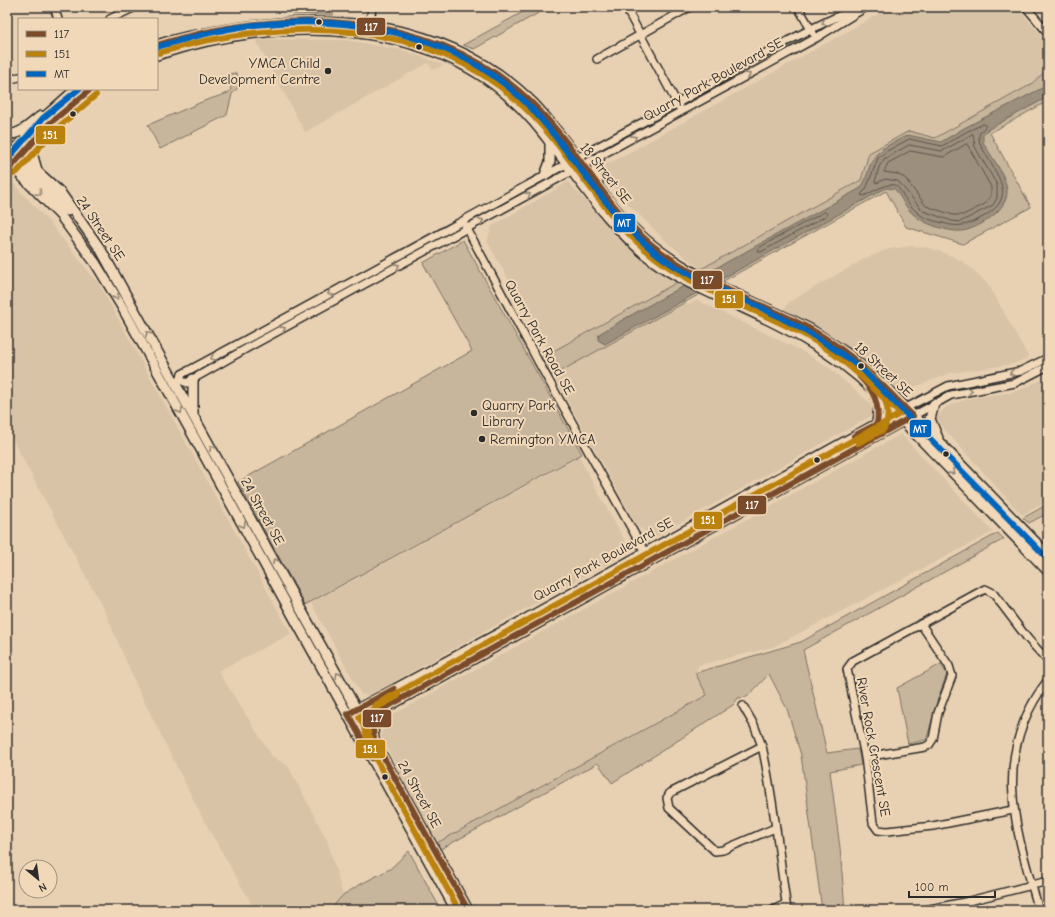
<svg xmlns="http://www.w3.org/2000/svg" width="1055" height="917" font-family="'Comic Neue',sans-serif">
<style>
.built{fill:#d8c3a7}
.green{fill:#c8b69c;stroke:#7a7064}
.water{fill:#9d8f7d;stroke:#6f675c}
.lines{fill:none;stroke-linecap:round;stroke-linejoin:round}
.shore{stroke:#59534c;stroke-width:1}
.minor-casing{stroke:#2b2b2b;stroke-width:10}
.major-casing{stroke:#2b2b2b;stroke-width:12}
.minor{stroke:#f0d8b8;stroke-width:7}
.major{stroke:#f0d8b8;stroke-width:9}
.bus-1-casing{stroke:#f0d8b8;stroke-width:9}
.bus-2-casing{stroke:#f0d8b8;stroke-width:9}
.bus-3-casing{stroke:#f0d8b8;stroke-width:9}
.bus-1{stroke:#7a4b2a;stroke-width:6}
.bus-2{stroke:#ba810d;stroke-width:6}
.bus-3{stroke:#0065bd;stroke-width:6}
.oneway{stroke:#8e8272}
.bus-dot{fill:#2b2b2b;stroke:#f0d8b8;stroke-width:1.5}
.labels{text-anchor:middle;stroke-width:4;stroke-linejoin:round;paint-order:stroke}
.poi-label{font-size:14px;fill:#2b2b2b;stroke:#f0d8b8;text-anchor:start}
.street-label{font-size:14px;fill:#2b2b2b;stroke:#f0d8b8}
.line-badge{stroke:#f0d8b8;stroke-width:1.5}
.badge-label{font-size:11px;text-anchor:middle;font-weight:bold;fill:#fff}
</style>
<rect width="100%" height="100%" fill="#e8d1b2"/>
<filter id="ink" filterUnits="userSpaceOnUse"><feTurbulence type="fractalNoise" baseFrequency=".025" numOctaves="2"/><feDisplacementMap in="SourceGraphic" scale="8" xChannelSelector="R" yChannelSelector="G"/><feConvolveMatrix kernelMatrix="1 2 1 2 8 2 1 2 1" color-interpolation-filters="sRGB"/></filter>
<g filter="url(#ink)">
<g class="built">
<path d="M891 7H1017L1048 43V69L1030 85 935 138 869 153 861 180 701 269 669 244 621 197 601 168Z"/>
<path d="M255 39 345 40 403 50 444 65 433 70 428 63 305 132Z"/>
<path d="M10 180 49 222 99 284 291 634 218 671 272 756 288 766 327 840 343 895 330 910H255L202 817 139 691 105 612 7 429V183Z"/>
<path d="M568 182 638 256 678 282 549 353 487 241 492 226Z"/>
<path d="M912 246 925 247 945 253 962 261 979 275 990 287 1029 358 1013 364 951 373 904 391 896 387 853 350 833 336 784 310 789 302 864 259 889 249Z"/>
<path d="M697 300 800 350 827 366 870 403 873 415 655 537 638 527 553 375 686 302 688 305Z"/>
<path d="M1048 377V501L1022 515 936 420V417L945 408 955 403 975 397 1015 392Z"/>
<path d="M901 434 993 532 773 647 699 665 695 673 707 694 435 844 381 736 385 719Z"/>
<path d="M579 457 628 547 623 555 368 696 361 694 311 603Z"/>
</g>
<g class="green">
<path d="M293 7H334L333 15 293 14Z"/>
<path d="M532 7H549L474 49 463 45Z"/>
<path d="M1048 69V101L990 133 1031 207 963 244 906 227 886 191 552 376 541 358 861 180 869 153 909 131 935 138 1030 85Z"/>
<path d="M236 73 243 82 232 94 227 115 160 149 148 125 204 101 228 93 231 89 227 74Z"/>
<path d="M463 240 582 454 305 605 238 482 472 351 423 263Z"/>
<path d="M1048 504V513L1029 523 1023 518Z"/>
<path d="M998 533 1004 539 803 650 827 753 858 749 861 765 830 771 840 848 845 910H822L801 755 787 709 769 674 747 697 738 698 733 705 612 783 598 763 439 850 435 844 707 695 695 673 801 642Z"/>
<path d="M941 664 947 674 938 698 927 738 925 740 908 744 897 688Z"/>
<path d="M409 851 441 910H330L343 895 361 884 390 869Z"/>
</g>
<path class="water" d="M1048 85V97L987 130 983 135V142C991 157 1007 175 1007 192 1008 210 977 230 961 231 949 232 928 225 918 218 907 211 902 199 895 189L886 188 605 344 598 340 599 334 624 319 859 189C866 183 867 172 871 163 877 148 895 142 908 135L941 142 964 128Z"/>
<g class="lines">
<g class="shore">
<path d="M984 124 986 126C984 128 981 131 980 133 977 139 981 146 984 151 999 179 1018 198 981 218 967 225 958 228 943 223 935 221 924 219 918 213 891 190 908 172 864 196L861 195 867 187 878 158 887 151 909 139 942 146 966 132Z"/>
<path d="M973 134 975 147 997 185V198L993 205 960 222 952 221 923 211 898 181 885 179 877 183 875 182 879 167 884 159 909 145 942 151Z"/>
<path d="M967 144 991 187V196L985 204 963 215H953L926 206 905 178 897 174 884 172 888 163 910 151 943 157Z"/>
<path d="M825 212 827 214 826 216 761 252 758 251 759 248 767 243Z"/>
</g>
<defs>
<g id="minor">
<path d="M54 7 58 19"/>
<path d="M798 7 813 33"/>
<path d="M1026 7 1048 33"/>
<path d="M7 8 8 7"/>
<path d="M626 8 679 107"/>
<path d="M110 19 135 7"/>
<path d="M369 31 372 7"/>
<path d="M597 59 690 7"/>
<path d="M11 79 19 77"/>
<path d="M465 225 540 365 647 556"/>
<path d="M180 380 187 383 193 379 249 347 816 38 866 7"/>
<path d="M176 382 180 380 182 374C341 289 499 200 658 114 725 78 790 35 860 7"/>
<path d="M906 408 948 386 1021 371 1048 358"/>
<path d="M913 416 951 395 1015 383 1048 366"/>
<path d="M743 706 754 725 762 746"/>
<path d="M865 757 925 747 929 745 933 739 938 713 952 676 949 666 921 624"/>
<path d="M1013 810 933 826 887 831 878 830 873 823 865 757 847 669 853 661 985 589 993 593 1028 639 1048 661"/>
<path d="M775 828 723 850 715 851 669 808 667 798 670 793 762 746C774 800 779 855 787 910"/>
<path d="M773 910 786 904"/>
<path d="M925 910 965 902 1048 881"/>
<path d="M1039 910C1015 828 990 755 1048 680"/>
</g>
<g id="major">
<path d="M157 45C179 37 202 34 224 30 332 11 452 22 533 103 574 145 600 201 645 239 693 280 755 301 810 329L848 354 883 384 1048 555"/>
<path d="M157 55C280 14 442 15 533 121 574 169 604 224 655 262 677 278 702 289 726 300 779 324 832 349 874 391L1048 571"/>
<path d="M7 134C20 136 31 123 41 116"/>
<path d="M33 141 32 153 37 170"/>
<path d="M7 144 60 192 101 250 468 910"/>
<path d="M11 154 48 114 76 89"/>
<path d="M12 158 68 211"/>
<path d="M17 160 49 124 91 89"/>
<path d="M7 161 60 215 96 264 122 307 456 910"/>
<path d="M545 175 550 162V142"/>
<path d="M598 185 596 169 600 156"/>
<path d="M875 394 879 405 877 424"/>
<path d="M934 404 930 419 938 438"/>
<path d="M193 413V379"/>
<path d="M352 712 524 620 900 411"/>
<path d="M358 723 908 418"/>
<path d="M374 739 373 728 381 710"/>
</g>
</defs>
<use href="#minor" class="minor-casing"/>
<use href="#major" class="major-casing"/>
<use href="#minor" class="minor"/>
<use href="#major" class="major"/>
<defs>
<g id="bus-1">
<path d="M157 45C281 6 438 8 535 106 581 152 608 213 661 252 707 286 761 302 810 329 850 351 882 384 913 416L381 710 373 728 374 740 468 910"/>
<path d="M7 161 12 166 49 124 91 89"/>
<path d="M854 436 877 424C880 404 874 391 860 377"/>
<path d="M372 758 348 714 394 689"/>
</g>
<g id="bus-2">
<path d="M159 53C280 15 435 16 529 112 575 158 603 218 656 258 701 292 756 309 805 335 841 355 871 385 900 414L375 705 365 726 367 743 459 910"/>
<path d="M7 172 13 174 17 172 55 130 96 95"/>
<path d="M858 443 883 430C896 410 879 385 866 371"/>
<path d="M379 754 359 717 398 696"/>
</g>
<g id="bus-3">
<path d="M157 47C189 38 221 29 255 25 358 14 470 36 540 118 580 164 611 219 660 256 687 276 719 288 749 302 790 321 828 342 863 370L1048 559"/>
<path d="M12 154 43 118 79 89"/>
</g>
</defs>
<use href="#bus-1" class="bus-1-casing"/>
<use href="#bus-2" class="bus-2-casing"/>
<use href="#bus-3" class="bus-3-casing"/>
<use href="#bus-1" class="bus-1"/>
<use href="#bus-2" class="bus-2"/>
<use href="#bus-3" class="bus-3"/>
</g>
<defs><path id="oneway-chevron" d="M-2-3.5L2.5 0L-2 3.5" fill="none" stroke-width="1.6" stroke-linecap="round" stroke-linejoin="round"/></defs>
<g class="oneway">
<use href="#oneway-chevron" transform="translate(824 23) rotate(155)"/>
<use href="#oneway-chevron" transform="translate(748 75) rotate(-29)"/>
<use href="#oneway-chevron" transform="translate(634 138) rotate(-29)"/>
<use href="#oneway-chevron" transform="translate(39 193) rotate(45)"/>
<use href="#oneway-chevron" transform="translate(528 195) rotate(-29)"/>
<use href="#oneway-chevron" transform="translate(481 221) rotate(-28)"/>
<use href="#oneway-chevron" transform="translate(397 266) rotate(-29)"/>
<use href="#oneway-chevron" transform="translate(330 293) rotate(151)"/>
<use href="#oneway-chevron" transform="translate(116 297) rotate(59)"/>
<use href="#oneway-chevron" transform="translate(283 329) rotate(-28)"/>
<use href="#oneway-chevron" transform="translate(148 334) rotate(-119)"/>
<use href="#oneway-chevron" transform="translate(213 358) rotate(152)"/>
<use href="#oneway-chevron" transform="translate(1012 373) rotate(167)"/>
<use href="#oneway-chevron" transform="translate(970 391) rotate(-10)"/>
<use href="#oneway-chevron" transform="translate(180 411) rotate(61)"/>
<use href="#oneway-chevron" transform="translate(212 448) rotate(-119)"/>
<use href="#oneway-chevron" transform="translate(952 472) rotate(46)"/>
<use href="#oneway-chevron" transform="translate(243 525) rotate(61)"/>
<use href="#oneway-chevron" transform="translate(275 561) rotate(-119)"/>
<use href="#oneway-chevron" transform="translate(338 675) rotate(-120)"/>
</g>
</g>
<g class="bus-dot">
<circle cx="319" cy="22" r="3.5"/>
<circle cx="419" cy="47" r="3.5"/>
<circle cx="328" cy="71" r="4"/>
<circle cx="73" cy="114" r="3.5"/>
<circle cx="861" cy="366" r="3.5"/>
<circle cx="474" cy="413" r="4"/>
<circle cx="482" cy="439" r="4"/>
<circle cx="946" cy="454" r="3.5"/>
<circle cx="817" cy="460" r="3.5"/>
<circle cx="385" cy="777" r="3.5"/>
</g>
<g class="labels">
<g class="poi-label">
<text x="320" y="68" text-anchor="end">YMCA Child<tspan x="320" dy="16">Development Centre</tspan></text>
<text x="482" y="410">Quarry Park<tspan x="482" dy="16">Library</tspan></text>
<text x="490" y="444">Remington YMCA</text>
</g>
<g class="street-label">
<text transform="translate(713 79) rotate(-29)" y="5">Quarry Park Boulevard SE</text>
<text transform="translate(606 173) rotate(52)" y="5">18 Street SE</text>
<text transform="translate(101 228) rotate(56)" y="5">24 Street SE</text>
<text transform="translate(540 337) rotate(61)" y="5">Quarry Park Road SE</text>
<text transform="translate(884 369) rotate(43)" y="5">18 Street SE</text>
<text transform="translate(263 511) rotate(61)" y="5">24 Street SE</text>
<text transform="translate(603 559) rotate(-29)" y="5">Quarry Park Boulevard SE</text>
<text transform="translate(874 747) rotate(80)" y="5">River Rock Crescent SE</text>
<text transform="translate(420 794) rotate(61)" y="5">24 Street SE</text>
</g>
</g>
<g class="line-badge">
<rect x="356" y="17" width="30" height="19" rx="4" fill="#7a4b2a"/>
<rect x="35" y="125" width="31" height="20" rx="4" fill="#ba810d"/>
<rect x="613" y="213" width="23" height="20" rx="4" fill="#0065bd"/>
<rect x="692" y="270" width="31" height="20" rx="4" fill="#7a4b2a"/>
<rect x="714" y="290" width="30" height="19" rx="4" fill="#ba810d"/>
<rect x="909" y="419" width="23" height="19" rx="4" fill="#0065bd"/>
<rect x="737" y="495" width="30" height="20" rx="4" fill="#7a4b2a"/>
<rect x="693" y="511" width="30" height="19" rx="4" fill="#ba810d"/>
<rect x="362" y="709" width="30" height="19" rx="4" fill="#7a4b2a"/>
<rect x="355" y="739" width="31" height="20" rx="4" fill="#ba810d"/>
</g>
<g class="badge-label">
<text x="371" y="31">117</text>
<text x="50" y="139">151</text>
<text x="624" y="227">MT</text>
<text x="707" y="284">117</text>
<text x="729" y="303">151</text>
<text x="920" y="433">MT</text>
<text x="752" y="509">117</text>
<text x="708" y="524">151</text>
<text x="377" y="722">117</text>
<text x="370" y="753">151</text>
</g>
<rect width="1055" height="917" fill="none" stroke="#f0d8b8" stroke-width="24"/>
<rect x="12" y="12" width="1031" height="893" fill="none" stroke="#2b2b2b" stroke-width="1.5" filter="url(#ink)"/>
<rect x="18" y="18" width="140" height="72" fill="#f0d8b8" stroke="#a19380"/>
<rect x="26" y="31" width="20" height="6" fill="#7a4b2a" stroke="#a19380"/>
<text x="54" y="38" font-size="12" fill="#2b2b2b">117</text>
<rect x="26" y="51" width="20" height="6" fill="#ba810d" stroke="#a19380"/>
<text x="54" y="58" font-size="12" fill="#2b2b2b">151</text>
<rect x="26" y="71" width="20" height="6" fill="#0065bd" stroke="#a19380"/>
<text x="54" y="78" font-size="12" fill="#2b2b2b">MT</text>
<g transform="translate(38 879) rotate(151)"><circle r="19" fill="#f0d8b8" stroke="#a19380"/>
<path d="M0-3L7 15L0 10L-7 15Z" fill="#2b2b2b"/>
<text y="-6" font-size="11" font-weight="bold" text-anchor="middle" fill="#2b2b2b">N</text>
</g>
<path d="M909 891v6h86v-6" fill="none" stroke="#2b2b2b" stroke-width="2"/>
<text x="915" y="891" font-size="12" fill="#2b2b2b" stroke="#f0d8b8" stroke-width="3" paint-order="stroke">100 m</text>
</svg>
